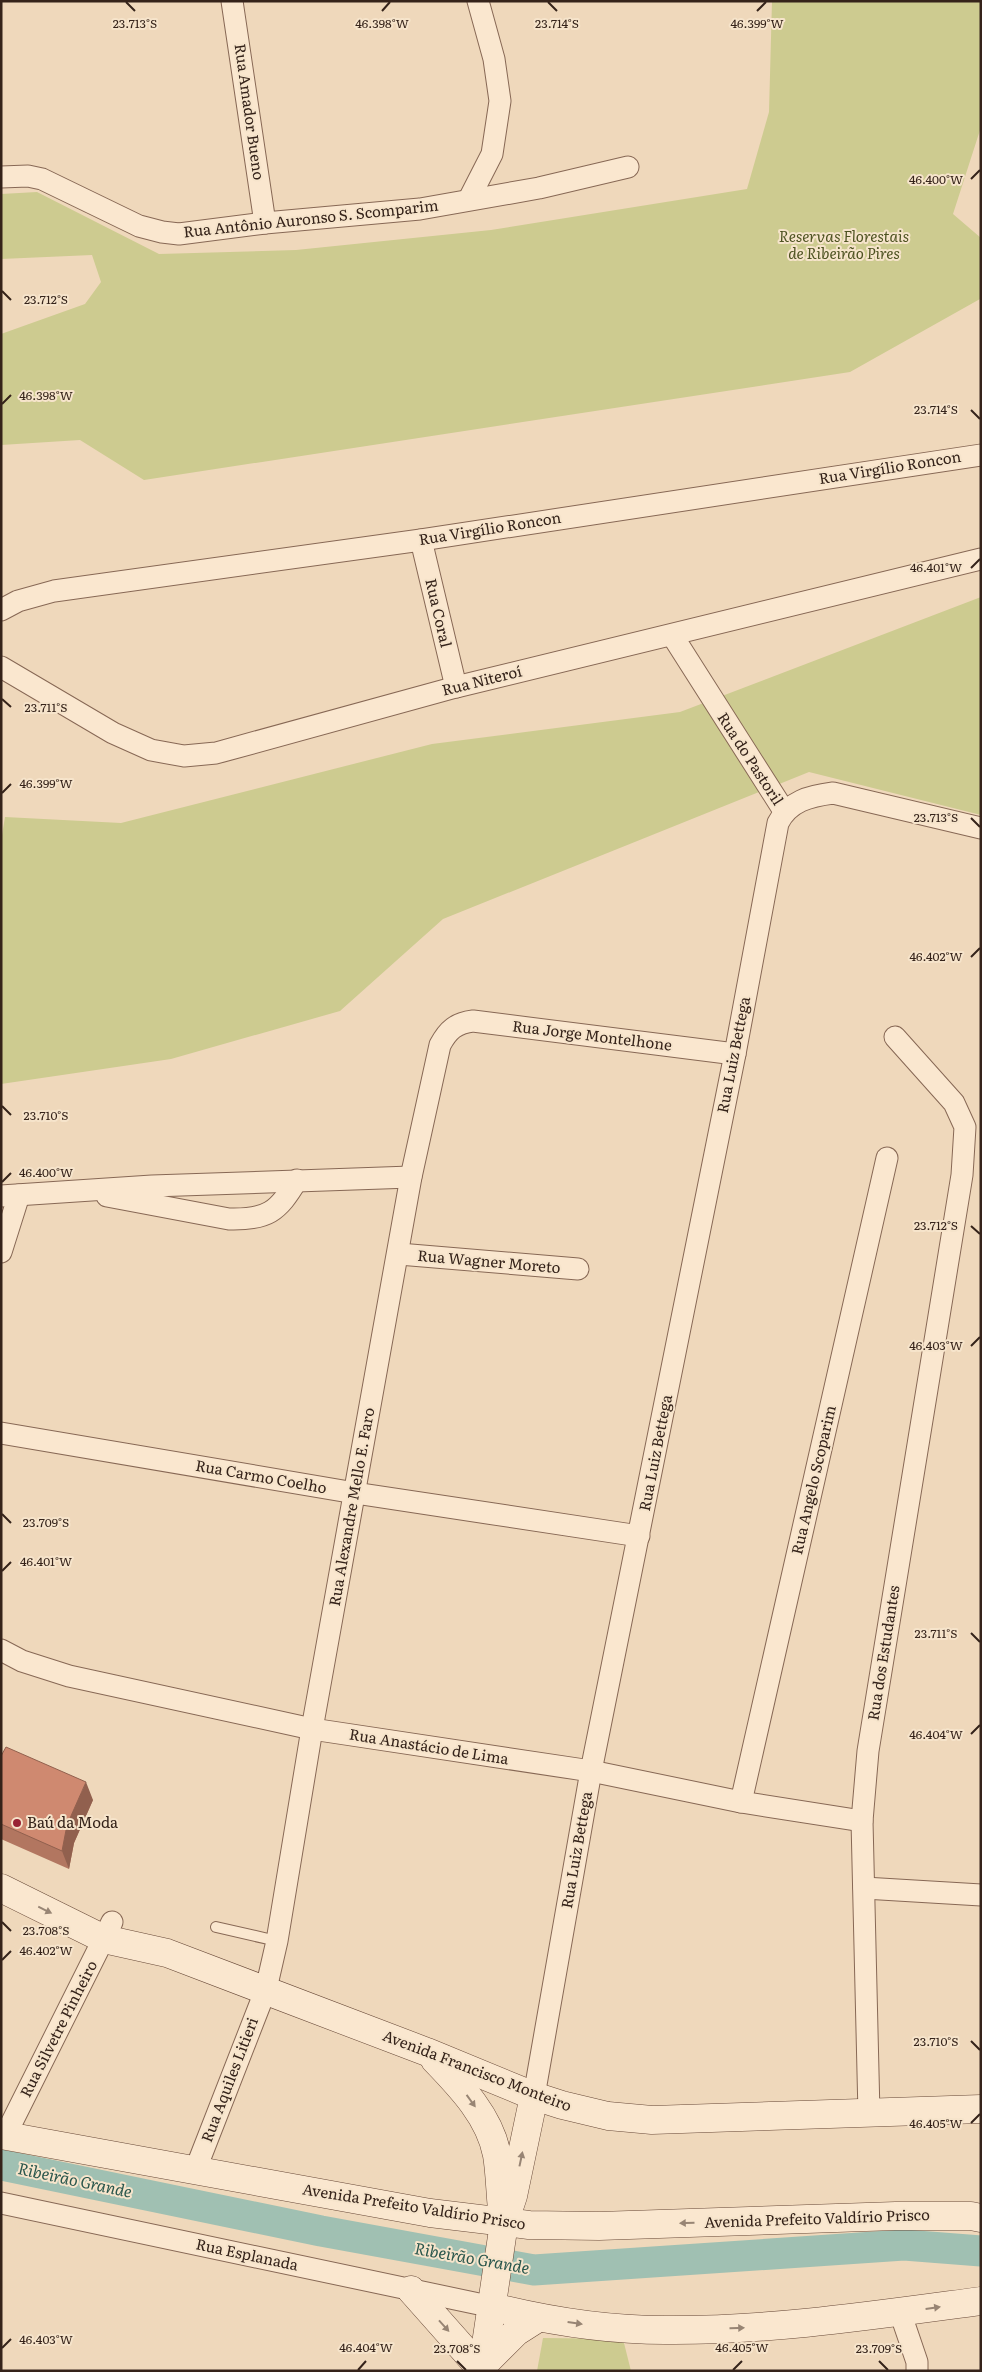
<svg xmlns="http://www.w3.org/2000/svg" width="982" height="2372" font-family="Literata,serif">
<style>
.green{fill:#cdcb90}
.lines{fill:none;stroke-linecap:round;stroke-linejoin:round}
.river{stroke:#a0c0b2;stroke-width:31}
.lane-casing{stroke:#876855;stroke-width:12}
.street-casing{stroke:#876855;stroke-width:23}
.secondary-casing{stroke:#684938;stroke-width:29}
.lane{stroke:#fae7cf;stroke-width:10}
.street{stroke:#fae7cf;stroke-width:21}
.secondary{stroke:#fae7cf;stroke-width:28}
.wall{fill:#b27660}
.shaded-wall{fill:#91604e}
.building{fill:#cf8970;stroke:#91604e}
.oneway{fill:#988574}
.ticks{fill:none;stroke:#35231a;stroke-width:2}
.poi-dot{fill:#982334;stroke:#f6e4cb;stroke-width:2}
.labels{text-anchor:middle;stroke-width:4;stroke-linejoin:round;paint-order:stroke}
.street-label{font-size:15px;fill:#35231a;stroke:#f6e4cb}
.park-label{font-size:15px;font-style:italic;fill:#4d5220;stroke:#f6e4cb}
.poi-label{font-size:15px;fill:#35231a;stroke:#f6e4cb;text-anchor:start}
.water-label{font-size:16px;font-style:italic;fill:#29564c;stroke:#f6e4cb}
.ticks-label{font-size:12px;text-anchor:middle;fill:#35231a;stroke:#f6e4cb;stroke-width:4;stroke-linejoin:round;paint-order:stroke}
</style>
<rect width="100%" height="100%" fill="#efd8bb"/>
<g class="green">
<path d="M772 1H981V127L953 214 981 238 980 299 850 372 144 480 80 440 1 445V334L85 304 101 282 92 255 1 259V194L37 192 159 254 296 250 491 230 747 189 769 112Z"/>
<path d="M981 597V815L809 772 443 919 340 1011 171 1059 1 1084V841L5 817 121 823 432 744 680 712Z"/>
<path d="M543 2338 623 2339 631 2371H537Z"/>
</g>
<g class="lines">
<path class="river" d="M1 2165 321 2231 534 2270 904 2245 981 2251"/>
<defs>
<path id="lane" d="M216 1927 277 1941"/>
<g id="street">
<path d="M232 1 265 223"/>
<path d="M1 177 28 176 42 179 139 226 162 232 179 234 265 223 420 209 539 188 628 167"/>
<path d="M469 199 492 154 500 101 494 59 478 1"/>
<path d="M421 540 456 687"/>
<path d="M1 610 18 601 54 591 421 540 981 455"/>
<path d="M672 635 784 811"/>
<path d="M1 667 113 733 151 750 184 756 216 753 456 687 981 559"/>
<path d="M1 1196 152 1186 411 1177"/>
<path d="M107 1196 229 1219C267 1220 278 1212 297 1180"/>
<path d="M1 1252 19 1195"/>
<path d="M399 1254 578 1269"/>
<path d="M1 1433 355 1493 639 1536"/>
<path d="M1 1650 22 1661 69 1676 312 1729 591 1771 741 1802 862 1821"/>
<path d="M741 1802 887 1158"/>
<path d="M864 1888 981 1895"/>
<path d="M534 2096 591 1771 735 1054 778 823C789 801 810 796 833 793L981 828"/>
<path d="M869 2114 862 1821 868 1751 962 1175 965 1127 954 1103 895 1037"/>
<path d="M5 2136 112 1922"/>
<path d="M195 2171 266 1989 277 1941 312 1729 411 1177 440 1045C448 1030 456 1023 473 1021L735 1054"/>
<path d="M1 2203 493 2307"/>
<path d="M900 2312 917 2362V2371"/>
</g>
<g id="secondary">
<path d="M1 1888 104 1939 167 1953 427 2052 534 2096 562 2105 608 2116 652 2120 981 2109"/>
<path d="M435 2060C461 2087 490 2117 497 2155 500 2173 500 2191 502 2209"/>
<path d="M1 2135 430 2213 529 2225 599 2226 896 2216H971L981 2218"/>
<path d="M411 2290 482 2370"/>
<path d="M493 2307C549 2321 607 2330 665 2330 770 2331 876 2315 981 2301"/>
<path d="M483 2365 516 2332 538 2318"/>
<path d="M482 2371 504 2223 513 2196 534 2096"/>
</g>
</defs>
<use href="#lane" class="lane-casing"/>
<use href="#street" class="street-casing"/>
<use href="#secondary" class="secondary-casing"/>
<use href="#lane" class="lane"/>
<use href="#street" class="street"/>
<use href="#secondary" class="secondary"/>
</g>
<path class="wall" d="M1 1756 93 1800 74 1843 69 1869 1 1839Z"/>
<path class="shaded-wall" d="M86 1782 93 1800 74 1843 69 1869 62 1851 67 1825Z"/>
<path class="building" d="M6 1747 86 1782 67 1825 62 1851 1 1824V1756Z"/>
<defs><path id="oneway-solid" d="M-6-.8H1V-3.2L6.5 0L1 3.2V.8H-6Z" transform="scale(1.25)"/></defs>
<g class="oneway">
<use href="#oneway-solid" transform="translate(45 1910) rotate(26)"/>
<use href="#oneway-solid" transform="translate(471 2101) rotate(54)"/>
<use href="#oneway-solid" transform="translate(521 2159) rotate(-78)"/>
<use href="#oneway-solid" transform="translate(687 2223) rotate(178)"/>
<use href="#oneway-solid" transform="translate(933 2308) rotate(-8)"/>
<use href="#oneway-solid" transform="translate(575 2323) rotate(8)"/>
<use href="#oneway-solid" transform="translate(444 2326) rotate(48)"/>
<use href="#oneway-solid" transform="translate(737 2328) rotate(-2)"/>
</g>
<path class="ticks" d="M126 2 135 11M548 2 557 11M382 11 390 2M757 11 766 2M971 179 980 170M2 291 11 300M2 404 11 395M971 410 980 419M971 568 980 559M2 699 11 707M2 793 11 784M971 818 980 827M971 957 980 948M2 1106 11 1115M2 1182 11 1173M971 1226 980 1234M971 1346 980 1337M2 1514 11 1523M2 1571 11 1562M971 1633 980 1642M971 1734 980 1725M2 1922 11 1931M2 1960 11 1951M971 2041 980 2050M971 2123 980 2114M2 2348 11 2339M457 2361 466 2370M879 2361 888 2370M358 2370 366 2361M733 2370 742 2361"/>
<circle class="poi-dot" cx="17" cy="1823" r="5"/>
<g class="labels">
<g class="street-label">
<text transform="translate(249 112) rotate(82)" y="5">Rua Amador Bueno</text>
<text transform="translate(311 219) rotate(-6)" y="5">Rua Antônio Auronso S. Scomparim</text>
<text transform="translate(890 468) rotate(-9)" y="5">Rua Virgílio Roncon</text>
<text transform="translate(490 529) rotate(-9)" y="5">Rua Virgílio Roncon</text>
<text transform="translate(438 613) rotate(77)" y="5">Rua Coral</text>
<text transform="translate(482 681) rotate(-14)" y="5">Rua Niteroí</text>
<text transform="translate(750 759) rotate(57)" y="5">Rua do Pastoril</text>
<text transform="translate(592 1036) rotate(7)" y="5">Rua Jorge Montelhone</text>
<text transform="translate(734 1055) rotate(-79)" y="5">Rua Luiz Bettega</text>
<text transform="translate(489 1262) rotate(5)" y="5">Rua Wagner Moreto</text>
<text transform="translate(656 1453) rotate(-79)" y="5">Rua Luiz Bettega</text>
<text transform="translate(261 1477) rotate(10)" y="5">Rua Carmo Coelho</text>
<text transform="translate(814 1480) rotate(-77)" y="5">Rua Angelo Scoparim</text>
<text transform="translate(352 1507) rotate(-80)" y="5">Rua Alexandre Mello E. Faro</text>
<text transform="translate(884 1653) rotate(-81)" y="5">Rua dos Estudantes</text>
<text transform="translate(429 1747) rotate(9)" y="5">Rua Anastácio de Lima</text>
<text transform="translate(577 1850) rotate(-80)" y="5">Rua Luiz Bettega</text>
<text transform="translate(59 2029) rotate(-63)" y="5">Rua Silvetre Pinheiro</text>
<text transform="translate(477 2071) rotate(21)" y="5">Avenida Francisco Monteiro</text>
<text transform="translate(230 2080) rotate(-69)" y="5">Rua Aquiles Litieri</text>
<text transform="translate(414 2207) rotate(9)" y="5">Avenida Prefeito Valdírio Prisco</text>
<text transform="translate(817 2219) rotate(-2)" y="5">Avenida Prefeito Valdírio Prisco</text>
<text transform="translate(247 2255) rotate(12)" y="5">Rua Esplanada</text>
</g>
<g class="park-label">
<text x="844" y="242">Reservas Florestais<tspan x="844" dy="17">de Ribeirão Pires</tspan></text>
</g>
<g class="poi-label">
<text x="27" y="1828">Baú da Moda</text>
</g>
<g class="water-label">
<text transform="translate(75 2180) rotate(12)" y="6">Ribeirão Grande</text>
<text transform="translate(472 2258) rotate(10)" y="6">Ribeirão Grande</text>
</g>
</g>
<g class="ticks-label">
<text x="135" y="28">23.713°S</text>
<text x="557" y="28">23.714°S</text>
<text x="757" y="28">46.399°W</text>
<text x="382" y="28">46.398°W</text>
<text x="936" y="184">46.400°W</text>
<text x="46" y="304">23.712°S</text>
<text x="46" y="400">46.398°W</text>
<text x="936" y="414">23.714°S</text>
<text x="936" y="572">46.401°W</text>
<text x="46" y="712">23.711°S</text>
<text x="46" y="788">46.399°W</text>
<text x="936" y="822">23.713°S</text>
<text x="936" y="961">46.402°W</text>
<text x="46" y="1120">23.710°S</text>
<text x="46" y="1177">46.400°W</text>
<text x="936" y="1230">23.712°S</text>
<text x="936" y="1350">46.403°W</text>
<text x="46" y="1527">23.709°S</text>
<text x="46" y="1566">46.401°W</text>
<text x="936" y="1638">23.711°S</text>
<text x="936" y="1739">46.404°W</text>
<text x="46" y="1935">23.708°S</text>
<text x="46" y="1955">46.402°W</text>
<text x="936" y="2046">23.710°S</text>
<text x="936" y="2128">46.405°W</text>
<text x="46" y="2344">46.403°W</text>
<text x="366" y="2352">46.404°W</text>
<text x="742" y="2352">46.405°W</text>
<text x="457" y="2353">23.708°S</text>
<text x="879" y="2353">23.709°S</text>
</g>
<rect width="982" height="2372" fill="none" stroke="#35231a" stroke-width="5"/>
</svg>
